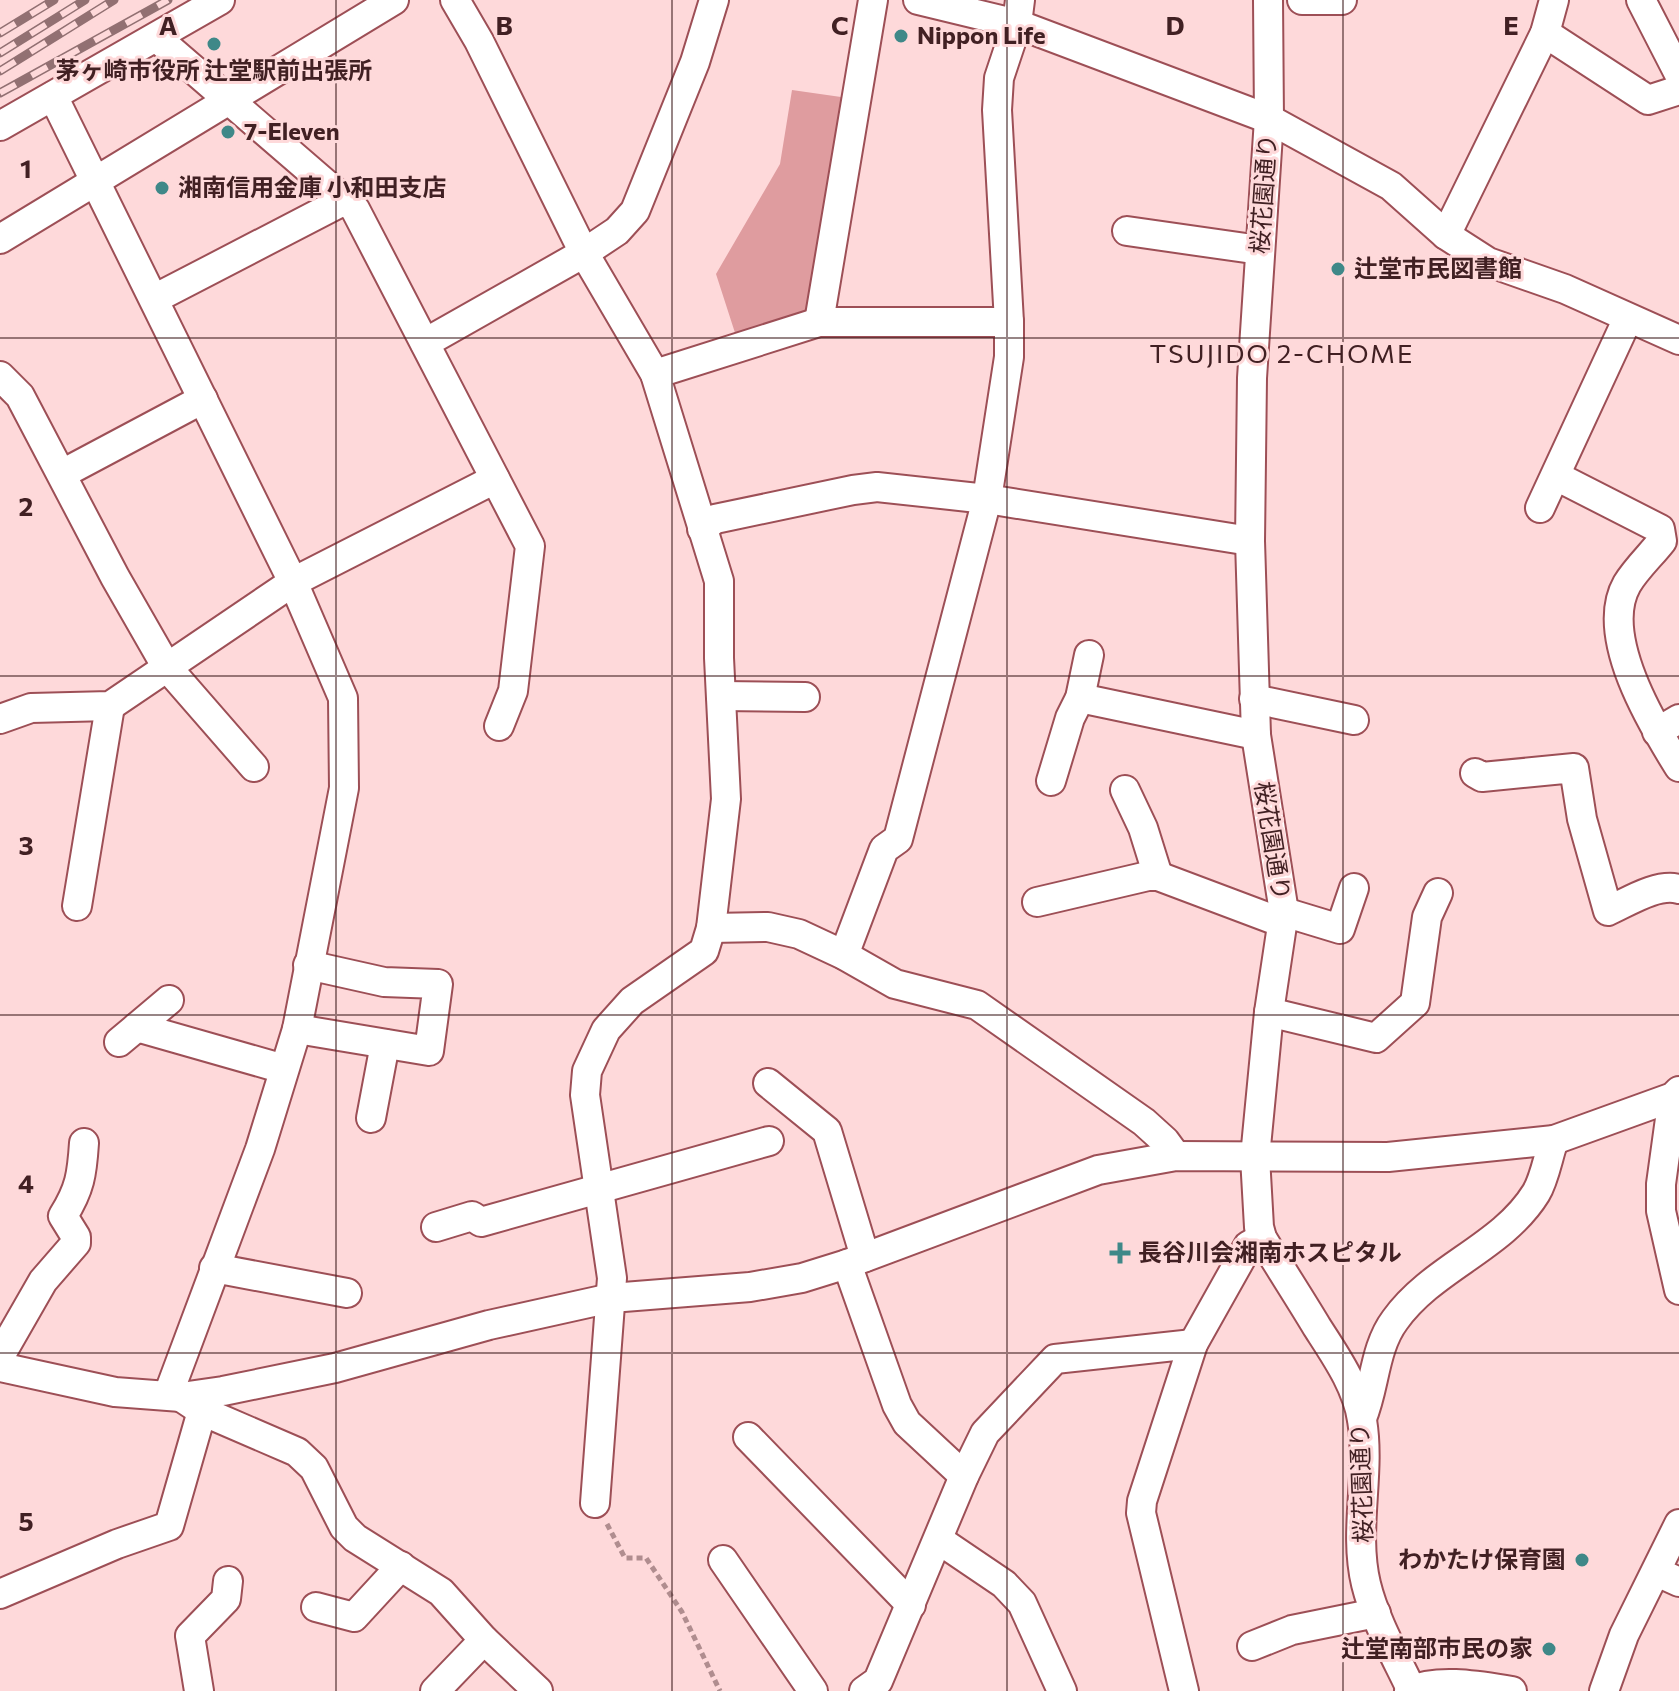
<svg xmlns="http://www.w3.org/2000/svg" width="1679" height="1691" font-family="Commissioner,'Noto Sans JP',sans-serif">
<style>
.green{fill:#df9c9f}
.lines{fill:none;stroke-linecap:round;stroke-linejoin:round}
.minor-casing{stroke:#9d4f56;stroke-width:32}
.path{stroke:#b08d8f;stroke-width:5;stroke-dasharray:6 4;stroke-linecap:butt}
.minor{stroke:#fff;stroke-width:28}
.rail-casing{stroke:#927072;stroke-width:9}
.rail{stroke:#fed9da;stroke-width:6;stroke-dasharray:18;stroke-linecap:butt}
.grid{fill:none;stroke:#412023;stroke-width:2;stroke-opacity:0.55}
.poi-dot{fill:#3f8888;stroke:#fed9da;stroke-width:3}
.labels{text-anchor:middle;stroke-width:6;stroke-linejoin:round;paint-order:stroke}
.poi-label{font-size:24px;font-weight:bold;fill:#412023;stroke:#fed9da;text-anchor:start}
.street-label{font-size:24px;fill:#412023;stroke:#fed9da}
.neighbourhood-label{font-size:26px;letter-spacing:2px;fill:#412023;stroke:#fed9da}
.grid-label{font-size:26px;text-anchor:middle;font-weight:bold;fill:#412023;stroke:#fed9da;stroke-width:6;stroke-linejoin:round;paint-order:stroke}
</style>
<rect width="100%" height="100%" fill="#fed9da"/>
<path class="green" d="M792 90 848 98 812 315 737 339 716 274 780 164Z"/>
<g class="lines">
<defs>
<g id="minor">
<path d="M455 0 479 41 584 253 655 374 719 581V658L726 799 711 928 704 951 632 1001 606 1030 587 1071 585 1095 612 1278 595 1503"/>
<path d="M918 0 1017 24 1269 119 1391 186 1446 235 1488 262 1565 289 1679 340"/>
<path d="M1268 0 1269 119 1252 378 1250 541 1256 735 1284 912 1269 1012 1255 1157 1259 1227 1262 1238C1280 1268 1299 1297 1317 1327 1335 1355 1357 1386 1362 1420 1371 1474 1353 1530 1366 1584 1375 1621 1396 1657 1412 1691"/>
<path d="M1302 0H1342"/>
<path d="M1641 0 1679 74"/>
<path d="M1545 33 1648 100 1679 90"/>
<path d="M157 38 355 209 530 546 513 691 499 726"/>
<path d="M53 96 293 582 343 698 344 788 297 1029 260 1149 168 1395"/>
<path d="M0 126 220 0"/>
<path d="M1127 231 1260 250"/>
<path d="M1446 235 1545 33 1554 0"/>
<path d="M0 239 394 0"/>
<path d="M154 299 345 200"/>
<path d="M819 322 873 0"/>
<path d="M425 343 584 253 617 231 635 211 695 62 714 0"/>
<path d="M655 374 819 322H1009"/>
<path d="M0 376 20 396 115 577 166 666 254 767"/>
<path d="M62 474 203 399"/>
<path d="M1556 476 1660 529 1662 541C1651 555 1636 569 1627 584 1598 635 1652 724 1679 767"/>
<path d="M1540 508 1628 318"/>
<path d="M702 529 715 519 853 490 877 487 987 499 1250 541"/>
<path d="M721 696 805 697"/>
<path d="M1080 698 1256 735"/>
<path d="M1254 699 1354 720"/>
<path d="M0 719 31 708 110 706 293 582 495 479"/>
<path d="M1657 732 1679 719"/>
<path d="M1475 773 1482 777 1574 768 1582 819 1608 911C1628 902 1657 883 1679 889"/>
<path d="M1051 781 1070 718 1080 698 1089 655"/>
<path d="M1125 790 1143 828 1158 876"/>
<path d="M1037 902 1148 876H1158L1283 923"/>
<path d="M77 906 110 706"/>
<path d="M1284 912 1340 929 1354 888"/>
<path d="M711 928 768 927 799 934 844 955 895 984 977 1005 1144 1122 1165 1141 1176 1156"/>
<path d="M844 955 884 849 898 839 987 499 1009 357V322L997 110 999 78 1017 24 1020 0"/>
<path d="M1269 1012 1376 1038 1415 1003 1427 917 1438 893"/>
<path d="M137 1027 169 1000"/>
<path d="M297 1029 429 1051 438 984 384 982 308 965"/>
<path d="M119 1042 137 1027 284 1069"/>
<path d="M768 1083 827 1131 865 1257"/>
<path d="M1673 1097 1661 1184V1211L1679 1290"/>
<path d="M371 1118 385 1044"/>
<path d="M436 1227 472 1216 481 1222 769 1141"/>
<path d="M847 1264 897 1405 907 1423 964 1476"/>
<path d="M214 1268 347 1293"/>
<path d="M0 1356 43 1281 76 1243V1237L63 1216C80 1189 82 1174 84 1143"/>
<path d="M0 1367 115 1392 181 1397 223 1391 335 1368 489 1325 611 1298 750 1287 802 1278 847 1264 1098 1170 1176 1156 1388 1157 1554 1140 1673 1097 1679 1091"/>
<path d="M181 1397 202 1411 297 1452 314 1468 344 1527 355 1538 441 1592 484 1640 538 1691"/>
<path d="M1362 1418C1375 1387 1374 1348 1395 1320 1433 1267 1502 1248 1536 1193 1545 1178 1548 1156 1554 1140"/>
<path d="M748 1437 911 1605"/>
<path d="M939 1540 1004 1584 1022 1603 1062 1691"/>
<path d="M723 1560 813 1691"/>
<path d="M1657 1572 1679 1582"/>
<path d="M0 1594 117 1544 169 1526 202 1411"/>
<path d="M316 1607 354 1617 401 1566"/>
<path d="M1252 1646 1292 1630 1376 1613"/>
<path d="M199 1691 190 1636 226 1599 228 1581"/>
<path d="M435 1691 484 1640"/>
<path d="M864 1691 878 1681 964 1476 985 1433 1055 1359 1193 1344"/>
<path d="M1184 1691 1141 1513 1142 1501 1193 1344 1248 1246 1262 1238"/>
<path d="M1409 1691C1439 1678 1480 1686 1512 1691"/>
<path d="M1604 1691 1624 1635 1679 1524"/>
</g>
</defs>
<use href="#minor" class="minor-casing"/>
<path class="path" d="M607 1524 625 1558H646L682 1612 720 1691"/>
<use href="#minor" class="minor"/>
<defs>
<g id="rail">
<path d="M0 33 54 0"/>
<path d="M0 53 85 0"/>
<path d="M0 71 114 0"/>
<path d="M0 93 168 0"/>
</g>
</defs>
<use href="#rail" class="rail-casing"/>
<use href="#rail" class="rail"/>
</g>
<path class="grid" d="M336 0V1691M672 0V1691M1007 0V1691M1343 0V1691M0 338H1679M0 676H1679M0 1015H1679M0 1353H1679"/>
<g class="poi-dot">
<circle cx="901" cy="36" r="8"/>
<circle cx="214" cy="44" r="8"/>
<circle cx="228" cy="132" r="8"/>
<circle cx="162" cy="188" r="8"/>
<circle cx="1338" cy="269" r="8"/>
<path d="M1116 1241h8v8h8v8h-8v8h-8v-8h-8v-8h8z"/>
<circle cx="1582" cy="1560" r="8"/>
<circle cx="1549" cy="1649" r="8"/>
</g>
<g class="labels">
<g class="poi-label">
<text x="917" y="44">Nippon Life</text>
<text x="214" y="79" text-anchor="middle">茅ヶ崎市役所 辻堂駅前出張所</text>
<text x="244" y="140">7-Eleven</text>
<text x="178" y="196">湘南信用金庫 小和田支店</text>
<text x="1354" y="277">辻堂市民図書館</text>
<text x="1138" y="1261">長谷川会湘南ホスピタル</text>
<text x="1566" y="1568" text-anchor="end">わかたけ保育園</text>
<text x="1533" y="1657" text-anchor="end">辻堂南部市民の家</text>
</g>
<g class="street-label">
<text transform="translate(1264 194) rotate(-86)" y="8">桜花園通り</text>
<text transform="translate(1272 841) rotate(81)" y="8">桜花園通り</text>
<text transform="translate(1362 1483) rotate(-92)" y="8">桜花園通り</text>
</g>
<g class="neighbourhood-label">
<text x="1282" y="363">TSUJIDO 2-CHOME</text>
</g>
</g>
<g class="grid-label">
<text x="168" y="35">A</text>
<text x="504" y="35">B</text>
<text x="840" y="35">C</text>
<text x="1175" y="35">D</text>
<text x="1511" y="35">E</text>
<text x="26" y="178">1</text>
<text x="26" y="516">2</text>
<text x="26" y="855">3</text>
<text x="26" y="1193">4</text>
<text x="26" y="1531">5</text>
</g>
</svg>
